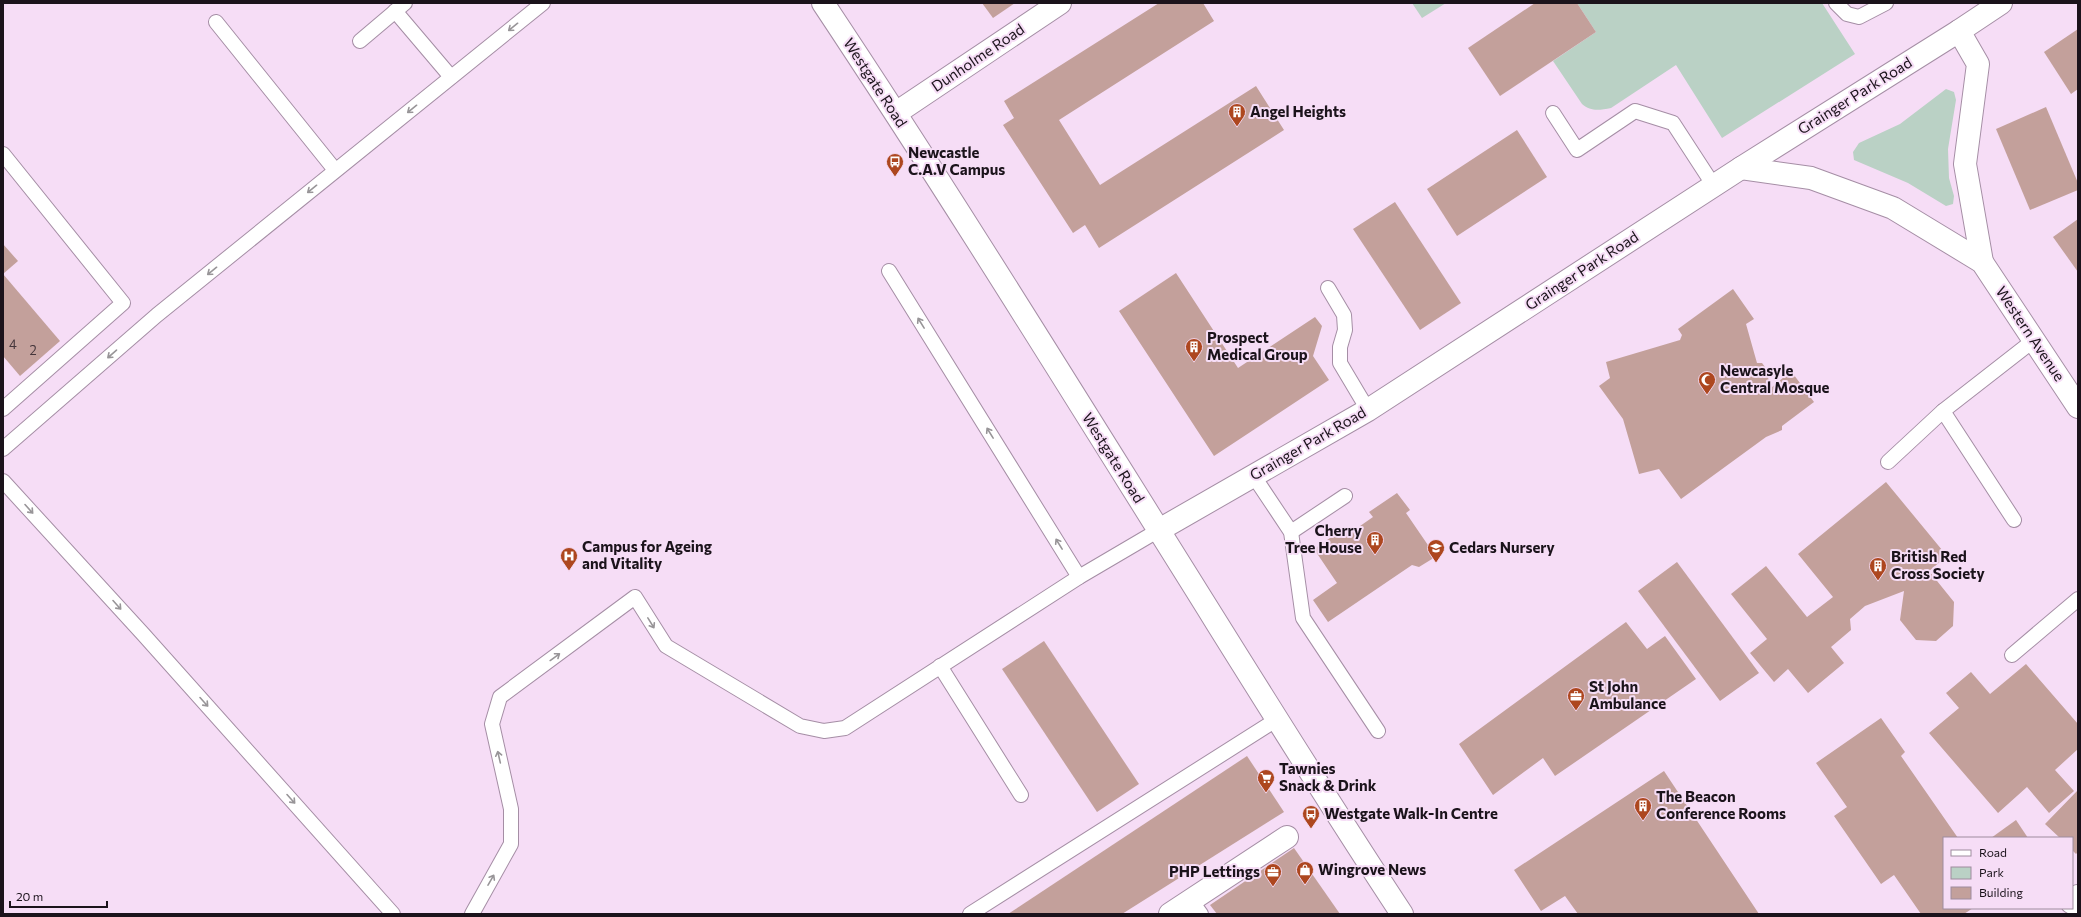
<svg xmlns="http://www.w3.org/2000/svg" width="2081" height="917" font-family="Commissioner,sans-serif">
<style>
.green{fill:#bad1c5}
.building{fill:#c3a09b}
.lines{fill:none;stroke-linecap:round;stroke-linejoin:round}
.service-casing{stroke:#a58ea5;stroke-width:16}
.minor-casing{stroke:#a58ea5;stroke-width:24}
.primary-casing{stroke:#a58ea5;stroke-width:24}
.service{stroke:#fff;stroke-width:14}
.minor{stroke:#fff;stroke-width:22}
.primary{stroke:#fff;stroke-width:22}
.oneway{stroke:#989598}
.labels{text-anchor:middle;stroke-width:4;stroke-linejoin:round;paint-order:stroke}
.number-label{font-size:13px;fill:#45363b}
.street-label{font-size:15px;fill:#1b131b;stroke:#f6ddf6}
.poi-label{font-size:15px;font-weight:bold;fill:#1b131b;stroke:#f6ddf6;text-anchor:start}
</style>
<rect width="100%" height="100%" fill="#f6ddf6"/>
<g class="green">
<path d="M1412 3H1446L1422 18Z"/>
<path d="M1577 3H1822L1855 54 1722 138 1676 65 1611 108C1600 110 1591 112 1582 104L1553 61 1596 32Z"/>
<path d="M1946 89 1954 92 1956 100 1948 149 1949 178 1954 196 1953 204 1946 206 1908 183 1854 160 1853 152 1859 143 1900 124Z"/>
</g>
<g class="building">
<path d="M982 3H1015L993 18Z"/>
<path d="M1159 3H1203L1214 21 1059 120 1100 185 1256 86 1284 130 1099 248 1085 225 1073 233 1003 125 1014 118 1004 101Z"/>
<path d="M1535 3H1577L1596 32 1500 96 1468 48Z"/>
<path d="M2078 29V89L2071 94 2044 52Z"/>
<path d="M2046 107 2078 183V190L2030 210 1996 129Z"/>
<path d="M1517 130 1547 177 1457 236 1427 189Z"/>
<path d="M1395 202 1461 303 1420 330 1353 229Z"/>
<path d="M2078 219V272L2053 237Z"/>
<path d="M3 244 18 261 3 274Z"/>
<path d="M1176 273 1238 368 1315 317 1322 326 1313 356 1329 380 1214 456 1119 311Z"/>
<path d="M3 274 60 341 20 376 3 356Z"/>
<path d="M1733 289 1754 319 1746 324 1757 363H1762L1765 367 1771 388 1791 371 1814 402 1782 426V430L1766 437 1681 499 1659 469 1639 474 1623 419 1599 386 1610 378 1606 362 1680 340 1682 335 1678 329Z"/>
<path d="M1886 482 1947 556 1929 571 1954 602 1953 626 1936 641 1916 640 1900 620 1904 591 1865 606 1850 619 1851 630 1831 647 1844 663 1808 693 1788 669 1774 682 1750 653 1767 639 1731 594 1766 566 1807 617 1833 597 1798 554Z"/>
<path d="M1397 493 1410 510 1406 513 1432 551V559L1419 567 1412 565 1328 622 1313 600 1337 583 1314 549 1346 527 1350 533 1373 517 1369 512Z"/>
<path d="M1677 562 1759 673 1720 701 1638 591Z"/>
<path d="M1626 622 1647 649 1665 636 1696 679 1555 776 1543 758 1493 795 1459 744Z"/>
<path d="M1044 641 1139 784 1097 812 1002 669Z"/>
<path d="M2026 664 2078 724V749L2055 770 2074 791 2049 813 2027 787 1998 813 1929 733 1959 708 1946 693 1971 672 1990 694Z"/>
<path d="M1881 718 1905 752 1901 756 1958 838H1944V908H1973L1964 914H1921L1894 875 1881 884 1834 816 1847 807 1816 763Z"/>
<path d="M1247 756 1284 812 1122 914H1008Z"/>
<path d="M1664 771 1759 914H1578L1565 896 1541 911 1514 870Z"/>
<path d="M2078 790V852L2076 854 2072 850V838H2060L2045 824Z"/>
<path d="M2016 820 2028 838H1991Z"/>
<path d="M1294 848 1340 914H1217L1210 905Z"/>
</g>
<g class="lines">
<defs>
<g id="service">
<path d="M1836 3 1847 14 1859 17 1886 3"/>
<path d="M395 11 451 77"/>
<path d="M216 22 335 170"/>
<path d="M360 41 405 3"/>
<path d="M1553 113 1577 150 1635 111 1673 123 1714 186"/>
<path d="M3 154 123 303 3 409"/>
<path d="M889 271 1079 577"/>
<path d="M1328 288 1344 315 1345 330 1340 347V363L1368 410"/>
<path d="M1943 411 2014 520"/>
<path d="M3 449 157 315 543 3"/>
<path d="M1888 462 1943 411 2034 340"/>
<path d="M1253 475 1291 532 1303 618 1378 731"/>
<path d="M3 481 143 634 393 914"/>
<path d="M1291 532 1345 496"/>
<path d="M2012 655 2078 599"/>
<path d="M940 666 1021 795"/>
<path d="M1191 900 1201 914"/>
<path d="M472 914 511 844V809L492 724 500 697 635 597 666 646 800 726 824 731 845 728 1079 577 1159 530"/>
<path d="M970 914 1276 720"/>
</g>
<g id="minor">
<path d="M1959 31 1978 64 1965 164 1982 262"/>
<path d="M896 113 1060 3"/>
<path d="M1741 168 1811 178 1893 208 1982 262 2078 407"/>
<path d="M1159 530 1368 410 1741 168 1959 31 2001 3"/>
<path d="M2072 903 2078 896"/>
<path d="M1170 914 1287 837"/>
</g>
<path id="primary" d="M823 3C938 176 1048 353 1158 529 1239 658 1318 787 1402 914"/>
</defs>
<use href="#service" class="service-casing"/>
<use href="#minor" class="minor-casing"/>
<use href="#primary" class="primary-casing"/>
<use href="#service" class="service"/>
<use href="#minor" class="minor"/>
<use href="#primary" class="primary"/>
</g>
<defs><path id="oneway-shaft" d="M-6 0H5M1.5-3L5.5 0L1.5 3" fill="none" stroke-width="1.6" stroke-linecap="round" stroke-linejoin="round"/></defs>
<g class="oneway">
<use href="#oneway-shaft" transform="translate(513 27) rotate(141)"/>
<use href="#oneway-shaft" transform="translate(412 109) rotate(141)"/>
<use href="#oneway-shaft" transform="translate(312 189) rotate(141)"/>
<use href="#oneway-shaft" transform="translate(212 271) rotate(141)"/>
<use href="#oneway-shaft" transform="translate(921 323) rotate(-122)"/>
<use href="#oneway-shaft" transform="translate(112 354) rotate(139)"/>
<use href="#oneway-shaft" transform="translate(990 433) rotate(-122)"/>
<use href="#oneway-shaft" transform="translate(29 509) rotate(48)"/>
<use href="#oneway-shaft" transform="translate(1059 544) rotate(-122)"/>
<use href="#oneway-shaft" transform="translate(117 605) rotate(48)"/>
<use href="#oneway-shaft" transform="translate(651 623) rotate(58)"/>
<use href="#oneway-shaft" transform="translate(555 657) rotate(-36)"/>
<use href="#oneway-shaft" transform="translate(204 702) rotate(48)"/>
<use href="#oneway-shaft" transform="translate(499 757) rotate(-103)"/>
<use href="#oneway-shaft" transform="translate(291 799) rotate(48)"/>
<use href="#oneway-shaft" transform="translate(491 880) rotate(-60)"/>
</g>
<defs>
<symbol id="building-pin" viewBox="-11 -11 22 30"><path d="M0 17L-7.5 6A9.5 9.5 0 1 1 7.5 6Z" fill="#ad471f" stroke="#f6ddf6"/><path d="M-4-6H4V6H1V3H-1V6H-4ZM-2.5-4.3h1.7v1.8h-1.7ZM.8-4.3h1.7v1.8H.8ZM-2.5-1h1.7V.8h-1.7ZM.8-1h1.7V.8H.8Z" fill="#fff"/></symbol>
<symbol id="bus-pin" viewBox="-11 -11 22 30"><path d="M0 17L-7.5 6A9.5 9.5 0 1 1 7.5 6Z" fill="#ad471f" stroke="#f6ddf6"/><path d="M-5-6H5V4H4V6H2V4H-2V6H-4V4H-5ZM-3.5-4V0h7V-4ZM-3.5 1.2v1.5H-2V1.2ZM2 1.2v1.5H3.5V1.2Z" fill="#fff"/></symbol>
<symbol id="mosque-pin" viewBox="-11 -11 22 30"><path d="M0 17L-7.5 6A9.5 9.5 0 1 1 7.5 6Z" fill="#ad471f" stroke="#f6ddf6"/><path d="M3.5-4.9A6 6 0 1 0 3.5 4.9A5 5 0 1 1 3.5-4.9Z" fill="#fff"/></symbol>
<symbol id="school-pin" viewBox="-11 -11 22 30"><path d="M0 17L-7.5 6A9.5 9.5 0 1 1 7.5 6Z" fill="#ad471f" stroke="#f6ddf6"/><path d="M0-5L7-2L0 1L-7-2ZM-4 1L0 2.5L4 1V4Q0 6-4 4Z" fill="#fff"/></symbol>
<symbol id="hospital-pin" viewBox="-11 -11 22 30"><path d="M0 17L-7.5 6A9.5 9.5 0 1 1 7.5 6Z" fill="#ad471f" stroke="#f6ddf6"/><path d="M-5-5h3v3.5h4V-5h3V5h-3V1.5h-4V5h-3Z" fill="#fff"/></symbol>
<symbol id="office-pin" viewBox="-11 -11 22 30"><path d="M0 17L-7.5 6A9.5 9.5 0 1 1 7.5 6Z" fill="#ad471f" stroke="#f6ddf6"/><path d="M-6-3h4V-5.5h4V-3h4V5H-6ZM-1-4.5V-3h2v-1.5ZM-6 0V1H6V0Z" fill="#fff"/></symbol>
<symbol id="supermarket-pin" viewBox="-11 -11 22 30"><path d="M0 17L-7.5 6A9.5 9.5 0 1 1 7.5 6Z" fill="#ad471f" stroke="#f6ddf6"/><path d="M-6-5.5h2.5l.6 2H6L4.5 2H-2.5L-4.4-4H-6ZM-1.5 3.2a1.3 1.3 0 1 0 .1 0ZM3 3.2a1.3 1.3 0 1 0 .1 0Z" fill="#fff"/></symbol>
<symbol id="shop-pin" viewBox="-11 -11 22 30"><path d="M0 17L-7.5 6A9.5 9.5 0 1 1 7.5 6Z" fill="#ad471f" stroke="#f6ddf6"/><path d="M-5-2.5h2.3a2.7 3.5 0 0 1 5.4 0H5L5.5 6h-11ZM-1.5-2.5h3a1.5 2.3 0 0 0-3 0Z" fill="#fff"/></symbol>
</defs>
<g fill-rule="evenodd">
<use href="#building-pin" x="1227" y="102" width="20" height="27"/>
<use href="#bus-pin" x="885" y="152" width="20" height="27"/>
<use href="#building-pin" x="1184" y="337" width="20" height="27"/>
<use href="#mosque-pin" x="1697" y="370" width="20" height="27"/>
<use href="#building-pin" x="1365" y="530" width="20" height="27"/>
<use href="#school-pin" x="1426" y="538" width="20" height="27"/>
<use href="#hospital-pin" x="559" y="546" width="20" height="27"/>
<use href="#building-pin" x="1868" y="556" width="20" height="27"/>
<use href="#office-pin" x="1566" y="686" width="20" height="27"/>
<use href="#supermarket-pin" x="1256" y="768" width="20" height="27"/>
<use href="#building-pin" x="1633" y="796" width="20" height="27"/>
<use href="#bus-pin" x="1301" y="804" width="20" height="27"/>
<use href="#shop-pin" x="1295" y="860" width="20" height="27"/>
<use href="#office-pin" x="1263" y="862" width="20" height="27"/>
</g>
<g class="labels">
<g class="number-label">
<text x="13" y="349">4</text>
<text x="33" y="355">2</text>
</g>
<g class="street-label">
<text transform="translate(978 58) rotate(-34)" y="5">Dunholme Road</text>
<text transform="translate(875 83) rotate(57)" y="5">Westgate Road</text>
<text transform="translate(1855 96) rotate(-32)" y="5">Grainger Park Road</text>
<text transform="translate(1582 271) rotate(-33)" y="5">Grainger Park Road</text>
<text transform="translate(2030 334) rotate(56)" y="5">Western Avenue</text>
<text transform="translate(1308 444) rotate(-30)" y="5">Grainger Park Road</text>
<text transform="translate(1113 458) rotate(58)" y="5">Westgate Road</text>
</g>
<g class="poi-label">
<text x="1250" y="117">Angel Heights</text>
<text x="908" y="158">Newcastle<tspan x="908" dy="17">C.A.V Campus</tspan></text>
<text x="1207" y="343">Prospect<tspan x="1207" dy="17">Medical Group</tspan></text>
<text x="1720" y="376">Newcasyle<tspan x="1720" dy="17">Central Mosque</tspan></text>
<text x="1362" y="536" text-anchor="end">Cherry<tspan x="1362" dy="17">Tree House</tspan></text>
<text x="582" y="552">Campus for Ageing<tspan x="582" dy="17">and Vitality</tspan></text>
<text x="1449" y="553">Cedars Nursery</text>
<text x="1891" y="562">British Red<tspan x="1891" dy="17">Cross Society</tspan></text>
<text x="1589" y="692">St John<tspan x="1589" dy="17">Ambulance</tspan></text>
<text x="1279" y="774">Tawnies<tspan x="1279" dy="17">Snack &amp; Drink</tspan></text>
<text x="1656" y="802">The Beacon<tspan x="1656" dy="17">Conference Rooms</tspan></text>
<text x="1324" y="819">Westgate Walk-In Centre</text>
<text x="1318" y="875">Wingrove News</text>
<text x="1260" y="877" text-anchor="end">PHP Lettings</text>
</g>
</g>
<rect width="2081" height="917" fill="none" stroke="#1b131b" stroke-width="8"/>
<rect x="1943" y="837" width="130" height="72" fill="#f6ddf6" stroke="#9e8c9e"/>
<rect x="1951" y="850" width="20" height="6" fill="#ffffff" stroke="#9e8c9e"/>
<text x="1979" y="857" font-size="12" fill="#1b131b">Road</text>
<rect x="1951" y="867" width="20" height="12" fill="#bad1c5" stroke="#9e8c9e"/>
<text x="1979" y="877" font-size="12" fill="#1b131b">Park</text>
<rect x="1951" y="887" width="20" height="12" fill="#c3a09b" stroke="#9e8c9e"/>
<text x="1979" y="897" font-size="12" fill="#1b131b">Building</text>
<path d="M10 901v6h97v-6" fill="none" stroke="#1b131b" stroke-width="2"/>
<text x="16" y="901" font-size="12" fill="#1b131b" stroke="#f6ddf6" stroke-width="3" paint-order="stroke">20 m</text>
</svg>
